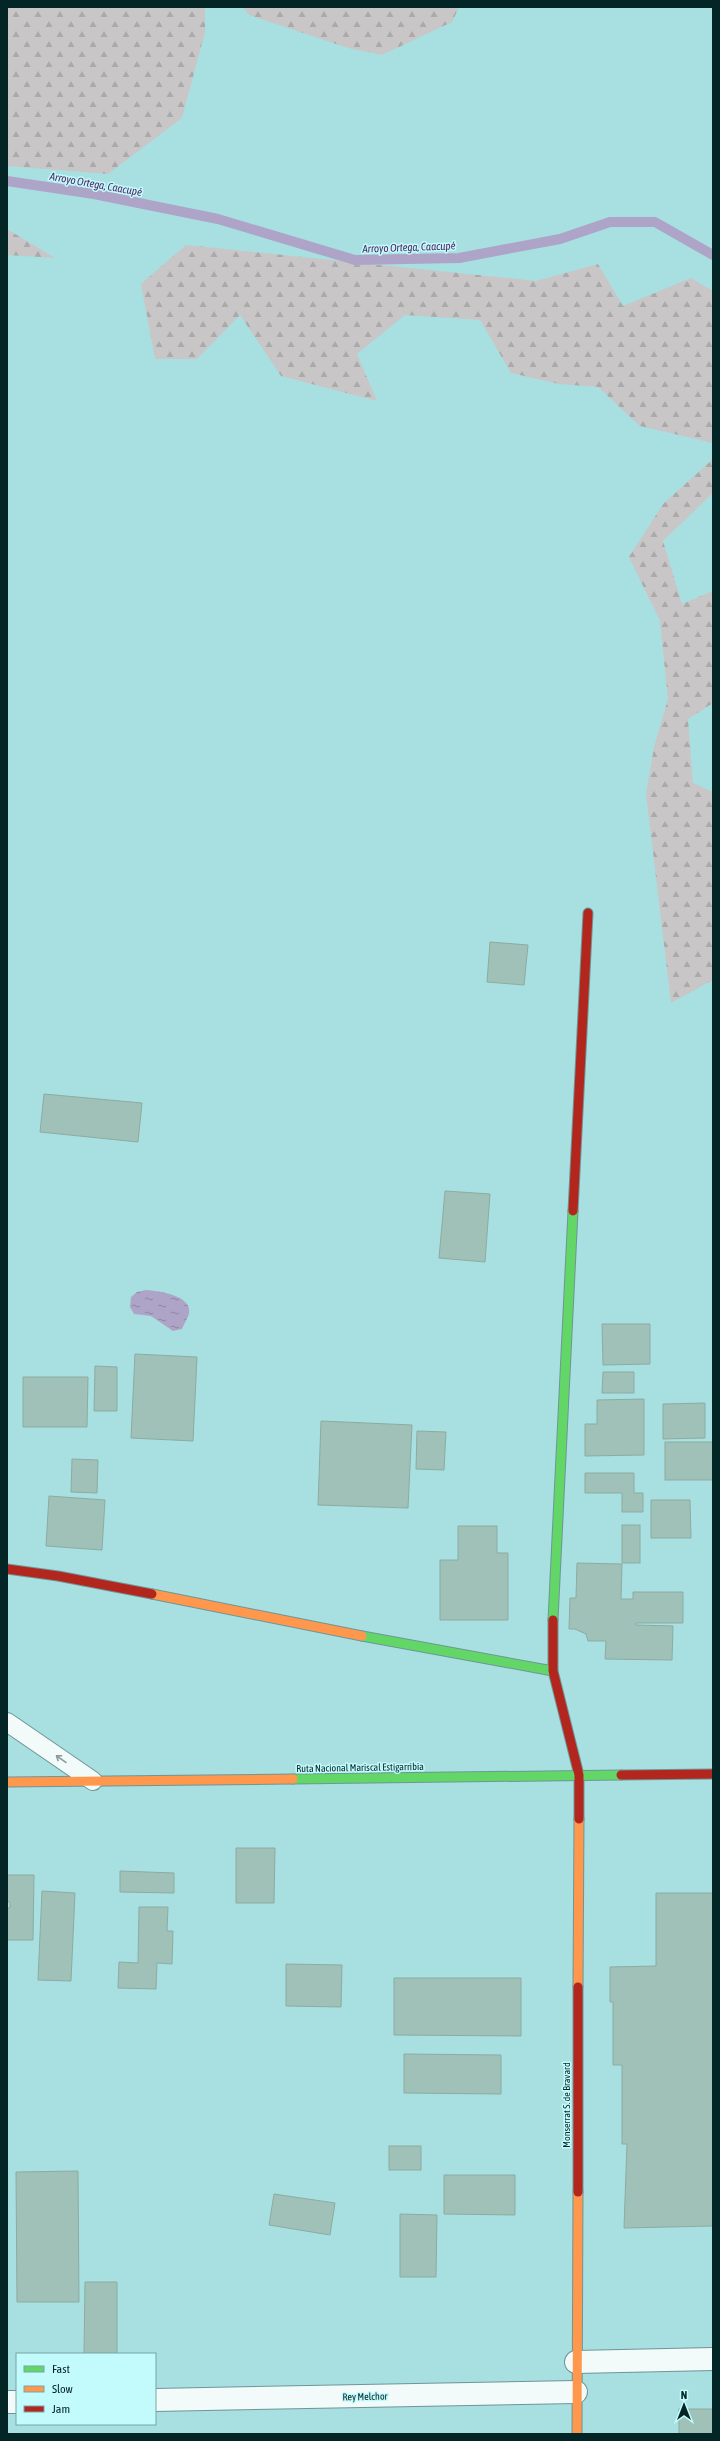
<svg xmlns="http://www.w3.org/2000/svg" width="720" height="2441" font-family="'Asap Condensed',sans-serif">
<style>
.forest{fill:url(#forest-firs)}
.water{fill:url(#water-ripples)}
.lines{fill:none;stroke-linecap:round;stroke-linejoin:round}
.stream{stroke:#aea4c8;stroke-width:10}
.building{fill:#a0c1b7;stroke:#8baca2}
.lane-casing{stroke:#6e9697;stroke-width:20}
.street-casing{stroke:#6e9697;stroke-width:24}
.fast-casing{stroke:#6e9697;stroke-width:11}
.slow-casing{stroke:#6e9697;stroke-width:11}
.jam-casing{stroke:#6e9697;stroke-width:11}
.lane{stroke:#f2fafa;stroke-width:18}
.street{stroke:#f2fafa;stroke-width:22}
.fast{stroke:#63d668;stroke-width:9}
.slow{stroke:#ff974d;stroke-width:9}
.jam{stroke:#b3261e;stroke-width:9}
.oneway{stroke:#879a9b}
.labels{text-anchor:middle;stroke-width:3;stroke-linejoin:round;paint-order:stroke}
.street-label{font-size:10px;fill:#042526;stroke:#c3fbfc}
.water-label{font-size:11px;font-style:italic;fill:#4f1f5e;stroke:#c3fbfc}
</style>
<defs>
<pattern id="forest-firs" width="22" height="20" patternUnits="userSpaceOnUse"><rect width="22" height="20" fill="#c9c6c7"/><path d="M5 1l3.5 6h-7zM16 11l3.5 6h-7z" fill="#abaaab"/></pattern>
<pattern id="water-ripples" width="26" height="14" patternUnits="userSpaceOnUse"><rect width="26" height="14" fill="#aea4c8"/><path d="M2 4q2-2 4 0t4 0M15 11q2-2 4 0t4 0" fill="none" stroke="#8b85a2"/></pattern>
</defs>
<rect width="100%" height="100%" fill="#a8dfe1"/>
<g class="forest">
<path d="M7 7H205V32L182 118 108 174 7 166Z"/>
<path d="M243 7H459L452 22 382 55 348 48 249 15Z"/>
<path d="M7 229 55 258 7 255Z"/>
<path d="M186 245 536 281 598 264 623 306 691 278 713 291V443L640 426 598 387 559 384 511 373 480 320 405 315 357 354 377 401 281 376 240 315 197 359H155L141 284Z"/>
<path d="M713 459V493L663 541 682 604 713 591V703L688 719 693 783 713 792V980L671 1003 646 794 654 747 668 699 660 621 629 557 663 504Z"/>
</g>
<path class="water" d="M146 1290C158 1291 193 1295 189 1314 187 1319 184 1324 182 1329L173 1331 151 1316 134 1314 130 1307 131 1297 137 1292Z"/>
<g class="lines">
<path class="stream" d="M7 181 94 194 218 219 355 260 459 258 560 239 610 222H655L713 255"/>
</g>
<g class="building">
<path d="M490 942 528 945 524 985 487 982Z"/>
<path d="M44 1094 142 1103 138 1142 40 1132Z"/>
<path d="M445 1191 490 1194 485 1262 439 1258Z"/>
<path d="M602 1324H650V1364L603 1365Z"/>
<path d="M135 1354 197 1357 193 1441 131 1438Z"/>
<path d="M95 1366 117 1367V1411H94Z"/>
<path d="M603 1372H634V1393H602Z"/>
<path d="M23 1377H88L87 1427H23Z"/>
<path d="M644 1399V1455L585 1456V1424H597V1400Z"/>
<path d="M705 1403V1438L663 1439V1404Z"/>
<path d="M321 1421 412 1425 408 1508 318 1505Z"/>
<path d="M417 1431 446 1432 444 1470 416 1469Z"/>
<rect x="665" y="1442" width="48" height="38"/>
<path d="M72 1459 98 1460 97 1493 71 1492Z"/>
<path d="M585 1473H634V1493H643V1512H622V1493H585Z"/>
<path d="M49 1496 105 1500 102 1550 46 1546Z"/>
<path d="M651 1500H690L691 1538H651Z"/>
<rect x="622" y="1525" width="18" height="38"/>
<path d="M458 1526H497V1553H508V1620H440V1560H458Z"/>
<path d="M577 1563 622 1564 621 1599H633V1592H683V1623H636V1625L673 1626 672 1660 605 1659 606 1641H588L586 1634 575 1629H569L570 1598H576Z"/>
<path d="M236 1848H275L274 1903H236Z"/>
<path d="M120 1871 174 1873V1893L120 1892Z"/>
<path d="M7 1875H34L33 1940H7V1908H10V1902H7Z"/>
<path d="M42 1891 75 1893 71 1981 38 1980Z"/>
<path d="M656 1893H713V2226L624 2228 627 2144H622V2065H613V2002H610V1967L656 1966Z"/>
<path d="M139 1907H168L167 1931H173L172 1964 157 1963 156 1989 118 1988 119 1962 138 1963Z"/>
<path d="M286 1964 342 1965 341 2007 286 2006Z"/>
<path d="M394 1978H521V2036L394 2035Z"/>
<path d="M404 2054 501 2055V2094L404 2093Z"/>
<rect x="389" y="2146" width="32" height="24"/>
<path d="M78 2171 79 2302H17L16 2172Z"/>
<path d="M444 2175H515V2215L444 2214Z"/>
<path d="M274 2194 335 2203 330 2235 269 2225Z"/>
<path d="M400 2214 437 2215 436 2277H400Z"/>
<path d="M85 2282H117V2354H84Z"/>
<rect x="679" y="2409" width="34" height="25"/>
</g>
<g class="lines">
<defs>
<path id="lane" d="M7 1722 93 1781"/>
<g id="street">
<path d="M576 2362 713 2359"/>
<path d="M155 2400 576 2392"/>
<path d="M7 2402H17"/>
</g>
<g id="fast">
<path d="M553 1620 573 1211"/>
<path d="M362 1636 553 1671"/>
<path d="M293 1779 621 1775"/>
</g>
<g id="slow">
<path d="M152 1594 362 1636"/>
<path d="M7 1782 293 1779"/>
<path d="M578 1987 579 1819"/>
<path d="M577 2434 578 2192"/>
</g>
<g id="jam">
<path d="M573 1211 588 913"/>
<path d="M7 1569 58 1576 152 1594"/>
<path d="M553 1620V1671L579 1775V1819"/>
<path d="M621 1775 713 1774"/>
<path d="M578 2192V1987"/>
</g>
</defs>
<use href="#lane" class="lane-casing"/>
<use href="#street" class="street-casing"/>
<use href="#fast" class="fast-casing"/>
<use href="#slow" class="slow-casing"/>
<use href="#jam" class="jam-casing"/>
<use href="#lane" class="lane"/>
<use href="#street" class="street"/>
<use href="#fast" class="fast"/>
<use href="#slow" class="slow"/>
<use href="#jam" class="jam"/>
</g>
<defs><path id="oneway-shaft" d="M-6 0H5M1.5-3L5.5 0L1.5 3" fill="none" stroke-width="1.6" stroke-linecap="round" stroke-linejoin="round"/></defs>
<use class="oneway" href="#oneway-shaft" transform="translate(61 1759) rotate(-145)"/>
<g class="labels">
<g class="street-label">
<text transform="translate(360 1767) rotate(-1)" y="4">Ruta Nacional Mariscal Estigarribia</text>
<text transform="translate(566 2105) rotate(-90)" y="4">Monserrat S. de Bravard</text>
<text transform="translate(365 2396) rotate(-1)" y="4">Rey Melchor</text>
</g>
<g class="water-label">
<text transform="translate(96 184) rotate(10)" y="4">Arroyo Ortega, Caacupé</text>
<text transform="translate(409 247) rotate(-2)" y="4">Arroyo Ortega, Caacupé</text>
</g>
</g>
<rect width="720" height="2441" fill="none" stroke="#042526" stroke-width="16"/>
<rect x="16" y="2353" width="140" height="72" fill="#c3fbfc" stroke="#77a5a6"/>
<rect x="24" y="2366" width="20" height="6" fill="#63d668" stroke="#77a5a6"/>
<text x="52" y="2373" font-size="12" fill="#042526">Fast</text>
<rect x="24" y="2386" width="20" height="6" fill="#ff974d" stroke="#77a5a6"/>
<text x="52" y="2393" font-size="12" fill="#042526">Slow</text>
<rect x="24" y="2406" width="20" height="6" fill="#b3261e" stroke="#77a5a6"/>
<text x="52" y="2413" font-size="12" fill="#042526">Jam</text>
<g transform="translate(684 2405)" stroke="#c3fbfc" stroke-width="3" paint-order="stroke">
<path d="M0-3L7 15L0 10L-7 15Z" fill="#042526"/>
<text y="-6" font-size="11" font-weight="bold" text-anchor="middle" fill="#042526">N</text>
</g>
</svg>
